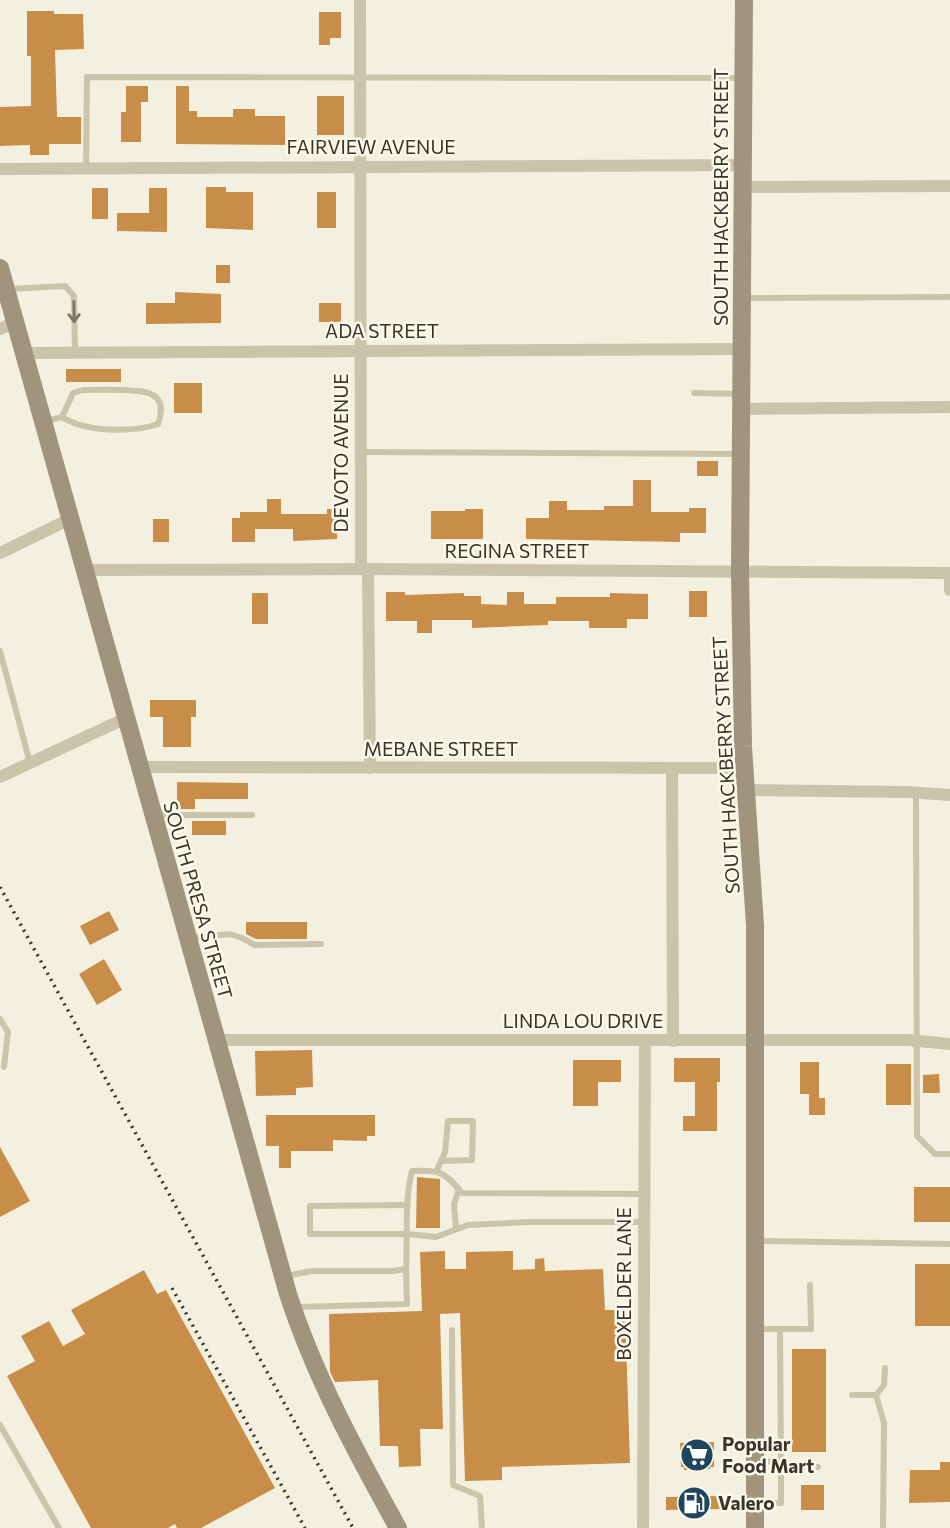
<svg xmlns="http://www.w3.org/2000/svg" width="950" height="1528" font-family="Commissioner,sans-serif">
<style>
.building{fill:#c88e49}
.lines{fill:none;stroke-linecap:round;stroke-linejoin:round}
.lane{stroke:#ccc4aa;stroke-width:6}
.street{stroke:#ccc4aa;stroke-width:12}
.secondary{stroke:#a0947c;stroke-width:18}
.rail{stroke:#3a342a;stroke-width:3.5;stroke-dasharray:2 5;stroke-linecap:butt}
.oneway{stroke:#7c7564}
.labels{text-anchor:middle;stroke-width:5;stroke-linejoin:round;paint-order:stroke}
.street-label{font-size:19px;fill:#3a342a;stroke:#fbf8ec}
.poi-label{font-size:19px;font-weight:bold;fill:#3a342a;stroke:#fbf8ec;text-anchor:start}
</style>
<rect width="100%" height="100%" fill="#f3f0df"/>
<g class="building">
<path d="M27 11H54V14H83L84 49 55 50 57 117H81V144H49V155H30V145L0 146V107L31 106V56H27Z"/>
<path d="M319 12H341V38H330V45H319Z"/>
<path d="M126 86H148V102H141V142H121V112H126Z"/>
<path d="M176 86H189V111H197V117H233V109H255V116H285V145L176 144Z"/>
<rect x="317" y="96" width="27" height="39"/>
<path d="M206 187H226V192H253V230L206 228Z"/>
<rect x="92" y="188" width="16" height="31"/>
<path d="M149 188H167V232L117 231V213H149Z"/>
<rect x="317" y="192" width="19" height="36"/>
<rect x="216" y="265" width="14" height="18"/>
<path d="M175 292 221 294V323L146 324V303H175Z"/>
<rect x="319" y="303" width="22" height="19"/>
<rect x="66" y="369" width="55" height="13"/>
<rect x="174" y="383" width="28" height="30"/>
<rect x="697" y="461" width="21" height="15"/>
<path d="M633 480H651V512H689V508H706V533H680V542L526 539V518H549V501H567V510H604V506H633Z"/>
<path d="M267 499H281V514H327V509H337V539L293 541V529H255V542H232V518H240V512H267Z"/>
<path d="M465 509H483V539H431V511H465Z"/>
<rect x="153" y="519" width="16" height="23"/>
<rect x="689" y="591" width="18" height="26"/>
<path d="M386 592H405V595L464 593V596H481V604L507 605V592H524V604H556V597H610V593L648 594V619H627V628H589V621H548V625L472 628V620H432V633H417V621H386Z"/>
<rect x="252" y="593" width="16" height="31"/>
<path d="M150 700H196V717H191V747H163V717H150Z"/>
<path d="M177 782 248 783V799H195V809H177Z"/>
<rect x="192" y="821" width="34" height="14"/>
<path d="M109 911 119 930 90 945 80 926Z"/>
<path d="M246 922H307V939H256L246 934Z"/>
<path d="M104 959 122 990 97 1005 79 974Z"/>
<path d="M312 1050 313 1087 296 1088V1095L256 1096 255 1051Z"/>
<path d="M674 1058H720V1082H717V1131H683V1116H695V1082H674Z"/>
<path d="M573 1060H621V1082H598V1106H573Z"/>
<path d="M800 1062H819V1098H825V1115H809V1094H800Z"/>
<rect x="886" y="1064" width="25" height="41"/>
<path d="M939 1074 940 1093H923V1075Z"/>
<path d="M266 1115H375V1136H367V1141L333 1140V1151H291V1168H279V1146H266Z"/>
<path d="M0 1147 30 1201 0 1217Z"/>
<path d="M417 1177 440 1179V1228H416Z"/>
<rect x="914" y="1187" width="36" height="35"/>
<path d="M445 1251V1269H466V1252L513 1251V1270L535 1269V1259L544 1258 545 1271 603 1269 605 1310H625L630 1463 502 1467V1480L465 1481 460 1313 440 1314 443 1429H420L421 1466 399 1467 398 1446H380L378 1380 335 1382 330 1372 329 1314 422 1311 420 1252Z"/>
<rect x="915" y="1264" width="35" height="62"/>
<path d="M144 1270 157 1294 166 1290 275 1488 201 1528H177L175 1524 168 1528H91L7 1376 35 1361 21 1336 49 1321 63 1346 85 1334 71 1310Z"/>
<rect x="792" y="1349" width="34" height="103"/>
<path d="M714 1442V1467H710V1469L684 1470V1467H681L680 1443Z"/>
<path d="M940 1462H950V1502L909 1503 910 1470H940Z"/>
<rect x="801" y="1485" width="23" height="25"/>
<path d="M722 1496V1509L666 1510V1497Z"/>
</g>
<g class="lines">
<g class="lane">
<path d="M86 168 87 77 742 78"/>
<path d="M8 289 65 286 74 296 75 352"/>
<path d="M744 298 950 297"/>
<path d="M694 393 739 394"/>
<path d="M45 421 62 417C85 432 132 433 158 424 162 413 164 400 151 394 139 388 98 390 83 390L73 393 62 417"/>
<path d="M360 452 740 454"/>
<path d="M0 651 30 763"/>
<path d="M916 793 917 1136 935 1154H950"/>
<path d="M154 815H252"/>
<path d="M189 938 230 934 242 938 255 945 321 944"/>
<path d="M0 1019 8 1032 4 1067"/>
<path d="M437 1170 445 1152 448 1121H473L472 1160 442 1161"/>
<path d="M408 1205 310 1206V1234H408L436 1237 468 1225 528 1222H644"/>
<path d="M456 1229 454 1204 459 1189"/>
<path d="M757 1241 950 1244"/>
<path d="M286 1276 312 1271H393L406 1269C408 1237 404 1202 412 1171 440 1170 444 1171 462 1193L644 1194"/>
<path d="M297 1307 407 1304 406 1269"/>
<path d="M757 1329H780L781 1462 794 1467H818"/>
<path d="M780 1329H811L810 1285"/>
<path d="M452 1330 453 1485 480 1496 482 1528"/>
<path d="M852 1395H876"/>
<path d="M0 1425 59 1528"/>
<path d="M756 1461 781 1462V1503H757"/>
<path d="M883 1528 884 1423 876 1395 884 1385 885 1368"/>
</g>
<g class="street">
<path d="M360 0 361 569"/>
<path d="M0 169 742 165"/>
<path d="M742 187 950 186"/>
<path d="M0 329 15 322"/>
<path d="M23 353 742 349"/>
<path d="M741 409 950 407"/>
<path d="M0 553 70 519"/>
<path d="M368 569 370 768"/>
<path d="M84 570 368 569 950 573"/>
<path d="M950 573V590"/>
<path d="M139 767 744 768"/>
<path d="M672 768 673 1041"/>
<path d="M0 777 126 718"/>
<path d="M745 790 907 792 950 795"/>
<path d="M216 1040H908L950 1044"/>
<path d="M643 1528 645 1041"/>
</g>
<g class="secondary">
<path d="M744 0 740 572 743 747 755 925V1528"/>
<path d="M0 268 288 1294C315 1377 356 1452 398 1528"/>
</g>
<g class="rail">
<path d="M0 887 353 1528"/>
<path d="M172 1288 305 1528"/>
</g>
</g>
<defs><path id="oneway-shaft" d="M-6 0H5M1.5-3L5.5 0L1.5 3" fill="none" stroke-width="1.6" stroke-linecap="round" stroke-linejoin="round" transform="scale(1.75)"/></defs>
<use class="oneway" href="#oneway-shaft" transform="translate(74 312) rotate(89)"/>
<defs>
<symbol id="supermarket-disc" viewBox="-11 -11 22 22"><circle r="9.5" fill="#1e465c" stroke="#fbf8ec"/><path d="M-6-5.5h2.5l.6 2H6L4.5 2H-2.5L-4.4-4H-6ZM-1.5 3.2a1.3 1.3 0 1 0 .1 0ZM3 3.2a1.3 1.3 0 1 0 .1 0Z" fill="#fff"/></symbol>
<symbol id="fuel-disc" viewBox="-11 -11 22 22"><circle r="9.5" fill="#1e465c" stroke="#fbf8ec"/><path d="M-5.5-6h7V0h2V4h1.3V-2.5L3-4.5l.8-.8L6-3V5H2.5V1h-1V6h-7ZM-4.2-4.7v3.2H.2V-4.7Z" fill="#fff"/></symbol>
</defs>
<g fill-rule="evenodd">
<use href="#supermarket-disc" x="678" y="1436" width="38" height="38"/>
<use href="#fuel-disc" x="675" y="1484" width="38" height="38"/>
</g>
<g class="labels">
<g class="street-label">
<text x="371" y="154">FAIRVIEW AVENUE</text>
<text transform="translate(721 197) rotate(-90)" y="7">SOUTH HACKBERRY STREET</text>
<text x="382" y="338">ADA STREET</text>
<text transform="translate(341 453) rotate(-90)" y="7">DEVOTO AVENUE</text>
<text x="517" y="558">REGINA STREET</text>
<text x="441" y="756">MEBANE STREET</text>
<text transform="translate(726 765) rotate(-93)" y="7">SOUTH HACKBERRY STREET</text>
<text transform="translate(198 900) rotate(74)" y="7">SOUTH PRESA STREET</text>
<text x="583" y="1028">LINDA LOU DRIVE</text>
<text transform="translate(624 1284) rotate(-90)" y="7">BOXELDER LANE</text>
</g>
<g class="poi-label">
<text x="722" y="1451">Popular<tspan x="722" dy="22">Food Mart</tspan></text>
<text x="718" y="1510">Valero</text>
</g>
</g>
</svg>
